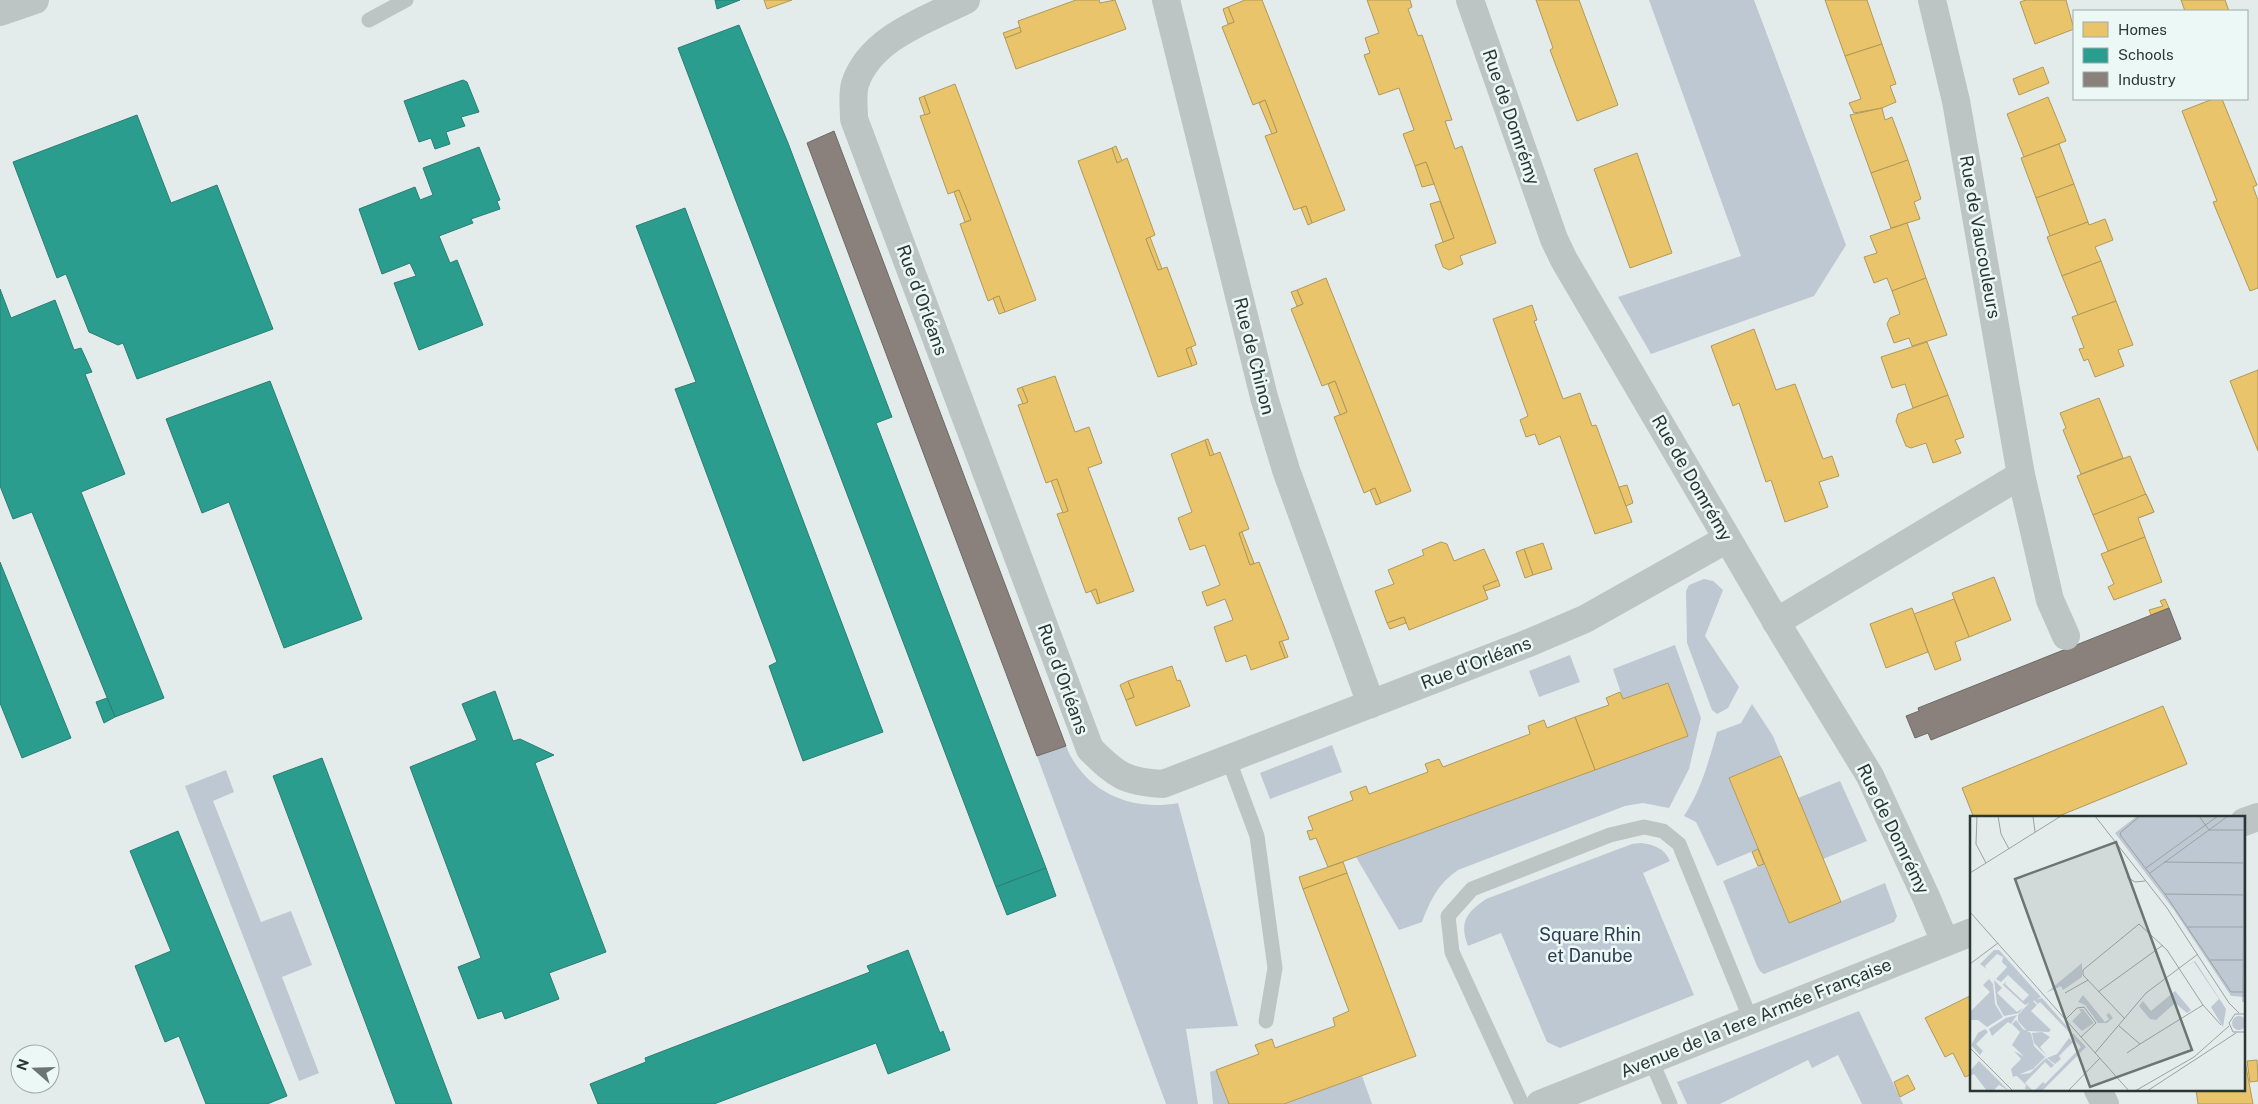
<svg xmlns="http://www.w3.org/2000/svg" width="2258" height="1104" font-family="'Public Sans',sans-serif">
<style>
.green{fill:#bec8d2}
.homes{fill:#e9c46a;stroke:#b09959}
.schools{fill:#2a9d8f;stroke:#2a7e73}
.industry{fill:#8a817c;stroke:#6d6a66}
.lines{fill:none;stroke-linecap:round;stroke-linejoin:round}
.service{stroke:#bcc5c3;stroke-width:15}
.minor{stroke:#bcc5c3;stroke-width:28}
.tertiary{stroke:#bcc5c3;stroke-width:28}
.labels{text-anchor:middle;stroke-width:5;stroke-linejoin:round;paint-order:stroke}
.street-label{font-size:18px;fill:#2a3632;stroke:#ebf8f6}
.park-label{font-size:18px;fill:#303b52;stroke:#ebf8f6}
.inset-road{fill:none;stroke:#99a3a1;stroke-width:1}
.view{fill:#6b7673;fill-opacity:0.15;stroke:#6b7673;stroke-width:2.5}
.inset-edge{fill:none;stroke:#2a3632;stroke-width:2.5}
</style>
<rect width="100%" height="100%" fill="#e3eceb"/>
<g class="green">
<path d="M1649 0H1754L1846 245 1814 296 1651 354 1618 297 1741 256Z"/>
<path d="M1704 579 1713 581 1723 590 1705 636 1739 687 1728 708 1717 714 1712 710 1687 643 1686 591 1689 585Z"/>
<path d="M1675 645 1701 718 1689 769 1669 808 1643 803 1625 806 1458 870C1438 884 1431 899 1422 922L1399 930 1356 857 1688 736 1668 683 1623 699 1613 669Z"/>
<path d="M1570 655 1580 682 1539 697 1529 671Z"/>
<path d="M1752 704 1773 736 1781 756 1729 778 1758 849 1717 866 1696 822 1684 816C1701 790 1709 761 1717 732L1741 723Z"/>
<path d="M1332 745 1342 772 1270 799 1260 773Z"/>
<path d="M1066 746C1084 791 1130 812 1178 803L1238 1026 1186 1029 1198 1104H1166L1037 756Z"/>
<path d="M226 770 234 792 213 801 261 922 291 911 312 965 282 977 319 1073 299 1081 185 786Z"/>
<path d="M1840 781 1867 841 1823 859 1798 798Z"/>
<path d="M1641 843C1655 845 1664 848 1670 861L1643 873 1694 995 1560 1048 1547 1042 1501 933 1468 946C1459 922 1466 913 1486 899L1632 844Z"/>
<path d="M1764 864 1789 923 1885 883 1897 916 1894 922 1764 974 1760 971 1757 966 1723 881Z"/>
<path d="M1859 1011 1903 1104H1862L1838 1055 1812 1068 1808 1060 1720 1104H1687L1677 1082Z"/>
<path d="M1216 1070 1229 1104H1213L1210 1072Z"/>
<path d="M1362 1076 1372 1104H1284Z"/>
</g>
<g class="homes">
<path d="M764 0H792L767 9Z"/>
<path d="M1076 0H1099L1100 3 1115 0 1126 29 1016 69 1005 38 1021 32 1018 21Z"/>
<path d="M1245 0H1262L1345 210 1312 223 1306 206 1294 210 1265 136 1277 132 1265 100 1253 105 1222 27 1234 22 1228 7Z"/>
<path d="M1367 0H1410L1412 7 1408 9 1418 36 1422 35 1452 120 1445 121 1455 149 1462 146 1496 243 1460 256 1463 264 1449 270 1443 267 1435 245 1454 238 1426 162 1415 166 1403 134 1414 130 1399 88 1379 95 1364 55 1370 53 1365 38 1379 33Z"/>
<path d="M1536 0H1579L1618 105 1577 121 1550 50 1553 48Z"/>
<path d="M1825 0H1867L1882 44 1845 56Z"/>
<path d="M2026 0H2066L2074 29 2035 44 2020 2Z"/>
<path d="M2181 0H2225L2229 11H2185Z"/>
<path d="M1228 7 1234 22 1228 24 1223 9Z"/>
<path d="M1020 27 1021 32 1005 38 1003 33Z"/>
<path d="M1882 44 1896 84 1890 86 1896 102 1882 108 1854 113 1849 103 1861 99 1845 56Z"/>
<path d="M2043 67 2049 83 2019 95 2013 79Z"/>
<path d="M955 84 1036 300 1005 312 999 296 988 301 960 224 971 220 959 190 948 194 920 116 930 113 924 96Z"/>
<path d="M924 96 930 113 925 115 919 98Z"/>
<path d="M2048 97 2066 141 2024 157 2007 114Z"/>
<path d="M2213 99H2222L2257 185 2253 187 2258 200V288L2250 291 2213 202 2217 201 2182 111Z"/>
<path d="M1265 100 1277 132 1272 134 1259 103Z"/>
<path d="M1882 108 1885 120 1892 117 1908 160 1871 173 1850 115Z"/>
<path d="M2059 144 2074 184 2036 198 2021 158Z"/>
<path d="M1116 146 1122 161 1117 163 1112 148Z"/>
<path d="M1112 148 1117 163 1127 158 1155 235 1146 239 1158 270 1167 267 1196 345 1186 349 1192 366 1158 377 1078 161Z"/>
<path d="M1637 153 1672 253 1630 268 1594 169Z"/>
<path d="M1908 160 1921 199 1914 202 1920 219 1891 228 1871 173Z"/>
<path d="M1426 162 1434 184 1422 187 1415 166Z"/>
<path d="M2074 184 2088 222 2050 236 2036 198Z"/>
<path d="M959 190 971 220 965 222 954 192Z"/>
<path d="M1440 201 1454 238 1443 242 1430 204Z"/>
<path d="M1306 206 1312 223 1308 225 1301 208Z"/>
<path d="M2105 219 2113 240 2095 247 2101 261 2062 276 2047 237 2088 222 2089 225Z"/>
<path d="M1907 223 1926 278 1892 291 1887 278 1874 283 1864 257 1877 253 1870 236Z"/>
<path d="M1150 237 1162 269 1158 270 1146 239Z"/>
<path d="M2101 261 2116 301 2078 315 2062 276Z"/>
<path d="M1326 278 1411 491 1381 503 1375 488 1364 493 1334 417 1347 412 1335 381 1322 386 1291 309 1303 304 1297 290Z"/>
<path d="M1926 278 1947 335 1912 346 1909 338 1894 343 1887 324 1890 318 1900 314 1892 291Z"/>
<path d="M1297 290 1303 304 1297 306 1291 292Z"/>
<path d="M999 296 1005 312 999 314 993 298Z"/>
<path d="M2116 301 2133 345 2118 350 2124 366 2095 377 2088 359 2084 361 2079 349 2084 348 2072 317Z"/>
<path d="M1532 305 1537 320 1534 321 1563 399 1580 393 1592 426 1596 425 1632 522 1595 534 1560 436 1539 445 1535 434 1526 437 1520 420 1528 416 1493 319Z"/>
<path d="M1754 329 1776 390 1795 384 1823 459 1832 456 1839 476 1819 482 1828 507 1785 522 1771 480 1766 482 1739 403 1733 406 1711 346Z"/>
<path d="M1927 342 1948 395 1913 408 1905 384 1892 388 1881 357Z"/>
<path d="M1191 347 1197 364 1192 366 1186 349Z"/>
<path d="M2258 370V451L2230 381Z"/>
<path d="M1055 376 1075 432 1089 427 1102 463 1088 468 1134 591 1100 603 1096 589 1086 593 1057 514 1068 511 1057 479 1046 483 1018 405 1028 402 1022 387Z"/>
<path d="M1335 381 1347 412 1340 415 1328 384Z"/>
<path d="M1022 387 1028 402 1023 404 1017 389Z"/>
<path d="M1948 395 1964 437 1955 440 1961 453 1933 463 1926 443 1911 448 1906 446 1896 421 1898 414Z"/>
<path d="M2099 398 2123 458 2081 474 2063 430 2066 428 2060 413Z"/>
<path d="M1208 439 1214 455 1210 456 1205 440Z"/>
<path d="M1205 440 1210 456 1220 452 1249 529 1239 533 1250 565 1259 562 1289 639 1279 642 1285 658 1251 670 1246 655 1226 662 1214 627 1233 620 1225 599 1207 606 1202 592 1220 585 1205 545 1190 550 1178 518 1192 512 1171 454Z"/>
<path d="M2130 456 2146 495 2093 515 2077 476Z"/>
<path d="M1057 479 1068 511 1063 513 1051 481Z"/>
<path d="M1627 485 1633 503 1626 506 1619 487Z"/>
<path d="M1375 488 1381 503 1376 505 1370 490Z"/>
<path d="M2146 494 2154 512 2138 518 2131 501Z"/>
<path d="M2146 494 2154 512 2138 518 2145 537 2108 551 2093 515Z"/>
<path d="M1242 532 1254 563 1250 565 1239 533Z"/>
<path d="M2145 537 2162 582 2114 600 2108 587 2114 584 2101 554Z"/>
<path d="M1441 542 1447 544 1454 561 1484 549 1498 580 1483 586 1488 599 1409 630 1404 617 1387 623 1375 591 1394 584 1388 570 1424 555 1422 550Z"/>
<path d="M1543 543 1552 569 1533 575 1524 549Z"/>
<path d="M1524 549 1533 575 1525 578 1516 552Z"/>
<path d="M1994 577 2011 620 1969 637 1952 593Z"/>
<path d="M1498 580 1500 586 1485 591 1483 586Z"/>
<path d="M1096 589 1100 603 1097 604 1091 591Z"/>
<path d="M1954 599 1969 637 1955 642 1961 660 1935 670 1914 614Z"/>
<path d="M2165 599 2169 608 2151 615 2149 610 2163 606 2160 601Z"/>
<path d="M1912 608 1928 652 1886 668 1870 624Z"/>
<path d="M1404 617 1406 623 1390 629 1387 623Z"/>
<path d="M1282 641 1288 657 1285 658 1279 642Z"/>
<path d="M1172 666 1177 681 1180 680 1190 706 1136 726 1126 700 1134 697 1128 681Z"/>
<path d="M1128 681 1134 697 1126 700 1120 685Z"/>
<path d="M1668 683 1688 736 1595 770 1575 717 1609 705 1606 698 1620 692 1623 699Z"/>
<path d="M2163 706 2187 764 2054 818H1974L1962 788Z"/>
<path d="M1575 717 1595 770 1328 867 1316 838 1310 840 1307 831 1313 830 1308 817 1353 800 1350 792 1366 786 1369 794 1428 772 1425 764 1439 759 1443 767 1530 734 1528 726 1544 720 1547 728Z"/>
<path d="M1781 756 1841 902 1789 923 1729 778Z"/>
<path d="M1758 849 1764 864 1758 866 1752 852Z"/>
<path d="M1343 862 1347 873 1303 889 1299 877Z"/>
<path d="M1347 873 1416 1056 1284 1104H1229L1216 1070 1259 1054 1255 1045 1272 1039 1275 1048 1335 1026 1333 1018 1349 1011 1303 889Z"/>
<path d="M1972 995V1074L1965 1077 1953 1053 1945 1057 1925 1018Z"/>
<path d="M2244 1056 2253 1104H2198L2196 1090H2244Z"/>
<path d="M2257 1060 2258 1081 2250 1082 2247 1061Z"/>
<path d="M1908 1075 1915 1089 1900 1097 1894 1082Z"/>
</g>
<g class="schools">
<path d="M715 0H740L717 9Z"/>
<path d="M739 25 788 143 892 417 876 423 1046 868 996 887 678 48Z"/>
<path d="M463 80 467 82 479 112 461 117 465 126 446 132 450 144 435 149 431 138 419 142 404 101Z"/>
<path d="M137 115 171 203 217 185 273 329 137 379 123 343 118 345 89 332 66 274 57 278 13 162Z"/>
<path d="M479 147 500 200 497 201 500 209 471 219 473 223 439 236 450 263 457 260 483 325 419 350 394 283 416 276 410 263 382 274 359 209 415 187 420 200 433 195 423 168Z"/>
<path d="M685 208 883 732 803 761 769 666 777 662 675 389 696 382 636 226Z"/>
<path d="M0 289 11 318 55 300 74 350 81 348 92 372 85 374 125 474 81 492 164 698 115 717 32 512 13 519 0 486Z"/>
<path d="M270 381 362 619 284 648 229 502 202 513 166 419Z"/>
<path d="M0 562 71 738 22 758 0 703Z"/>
<path d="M495 691 513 741 520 739 554 755 535 763 606 952 549 973 559 999 505 1019 502 1011 478 1019 458 967 481 958 410 767 477 740 462 704Z"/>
<path d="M107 698 115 717 104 723 96 702Z"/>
<path d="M322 758 452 1104H396L273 776Z"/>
<path d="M178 831 287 1096 267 1104H206L179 1036 165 1042 135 966 171 951 130 851Z"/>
<path d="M1046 868 1056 896 1007 915 996 887Z"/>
<path d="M908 950 940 1033 943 1031 950 1050 888 1074 876 1043 714 1104H598L590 1084 646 1062 645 1058 870 972 867 966Z"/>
</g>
<g class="industry">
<path d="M834 131 1066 746 1037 756 807 143Z"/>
<path d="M2169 608 2181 639 1931 740 1928 733 1915 738 1906 716 1919 711 1918 708Z"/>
</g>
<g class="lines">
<g class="service">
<path d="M369 20 406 0"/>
<path d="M1228 758 1257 836 1275 968 1266 1021"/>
<path d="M1651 1060 1670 1104"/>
<path d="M1522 1104 1452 952 1448 916 1472 889 1610 835 1644 827 1663 831 1679 844 1751 1020"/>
</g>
<g class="minor">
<path d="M966 0C926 20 870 38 855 84 852 94 854 108 854 119L1090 749C1116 775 1125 782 1163 784L1526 644 1585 619 1727 539"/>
<path d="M1166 0 1264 397 1286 470 1371 704"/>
<path d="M1470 0 1554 239 1564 260 1784 635 1870 776 1927 899 1945 942"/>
<path d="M2021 475 2050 600 2066 636"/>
<path d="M1776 622 2021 475 1956 101 1932 0"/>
<path d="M2244 822 2258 817"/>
<path d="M2098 1090 2105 1104"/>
<path d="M1540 1104 1972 932"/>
</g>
<path class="tertiary" d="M0 12 35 0"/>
</g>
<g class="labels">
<g class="street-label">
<text transform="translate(1511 117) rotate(71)" y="6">Rue de Domrémy</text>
<text transform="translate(1980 237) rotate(80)" y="6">Rue de Vaucouleurs</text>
<text transform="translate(922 300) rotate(70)" y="6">Rue d'Orléans</text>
<text transform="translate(1254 356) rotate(76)" y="6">Rue de Chinon</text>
<text transform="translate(1692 478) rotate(60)" y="6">Rue de Domrémy</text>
<text transform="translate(1476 663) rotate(-21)" y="6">Rue d'Orléans</text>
<text transform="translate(1063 679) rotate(70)" y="6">Rue d'Orléans</text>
<text transform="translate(1893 829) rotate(64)" y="6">Rue de Domrémy</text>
<text transform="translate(1756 1018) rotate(-22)" y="6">Avenue de la 1ere Armée Française</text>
</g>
<g class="park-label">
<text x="1590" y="941">Square Rhin<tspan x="1590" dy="21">et Danube</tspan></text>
</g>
</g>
<g transform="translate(1970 816)">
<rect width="275" height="275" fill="#e3eceb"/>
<path d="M167 0H275V181L261 180 204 94 145 17ZM24 134H29L71 181 55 189 33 169 36 165 35 168 53 185 59 179 38 159 31 166 26 163 37 151 32 146 33 141 27 138 15 150 17 153 10 148ZM225 145 256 193 253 211 241 191 249 183 224 146 213 152ZM112 147V161L93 174 91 170 76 177ZM19 163 23 168 25 188 33 201 17 211 8 204H0V196L20 176 13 169ZM24 164 32 172 27 177 47 196 53 192 49 197 34 200 27 188ZM205 175 221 194 217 197 205 187 186 204 180 203 169 190 173 185 181 195ZM113 179 135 206 139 203 136 199 139 197 143 202 137 207H128L115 189 108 186ZM72 182 101 215 99 216 70 186 68 188 64 184ZM62 184 67 189 61 195 81 214 79 216 57 215 48 205V199ZM109 193H113L124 207 112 215 102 205 111 196ZM47 199 41 208 38 206 22 220 19 213 36 202ZM262 207a7 7 0 1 1 14 0a7 7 0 1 1-14 0ZM46 204 53 213 61 217 64 230 75 241 65 251 42 229 50 216 42 208ZM15 213 18 216 6 228 13 235 10 239 1 229 8 217ZM72 216 80 221 70 231 77 240 64 227 62 217ZM103 217 116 231 72 275H64L73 266 75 268 111 231 101 220ZM99 222 105 228 102 227 89 240 91 243 85 248 77 242 87 238ZM44 235 59 243 65 252 43 261 41 253 51 243ZM76 242 84 249 81 252 75 246 55 267 62 274 55 273 56 269 46 259 60 257ZM9 245 39 275 29 269 23 275H17L4 258 0 260V255Z" fill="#bec8d2"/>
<path class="inset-road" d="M7 0 6 28 16 47M28 0 31 18 39 33M63 0 65 16M125 0 197 92 259 187 269 197M170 0 150 17 151 20 195 78 261 176H275M229 0 239 14H275M194 46 274 47M176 52 248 0M0 57 91 0M180 57 258 0M157 61 165 66 175 65M195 78 275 79M0 96 159 275M218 111H275M240 144H275M0 148 28 127M128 176 193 129M95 177 118 164M273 186 274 0M233 189 251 209M275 198H265L259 207 263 216H275M95 204 107 192 114 191 126 207 111 221M149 210 170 228 233 189 197 134 169 108 113 154V159L155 203M0 232 43 275M125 237 176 177 228 138M157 237 170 228M98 275 130 242M165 275 224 241 259 210M177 275 266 217"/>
<path class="view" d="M146 26 222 234 120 271 45 63Z"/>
<rect width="275" height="275" class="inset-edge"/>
</g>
<rect x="2073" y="10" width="175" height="90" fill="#ebf8f6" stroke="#9eaaa8"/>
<rect x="2083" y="22" width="25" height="15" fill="#e9c46a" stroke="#9eaaa8"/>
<text x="2118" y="35" font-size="15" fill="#2a3632">Homes</text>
<rect x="2083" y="48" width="25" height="15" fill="#2a9d8f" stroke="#9eaaa8"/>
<text x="2118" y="60" font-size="15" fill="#2a3632">Schools</text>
<rect x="2083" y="72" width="25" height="15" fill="#8a817c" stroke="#9eaaa8"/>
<text x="2118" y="85" font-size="15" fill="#2a3632">Industry</text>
<g transform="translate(35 1069) rotate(290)"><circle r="24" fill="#ebf8f6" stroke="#9eaaa8"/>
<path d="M0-4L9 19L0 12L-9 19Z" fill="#6b7673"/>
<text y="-8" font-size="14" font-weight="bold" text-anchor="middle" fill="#2a3632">N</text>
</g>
</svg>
